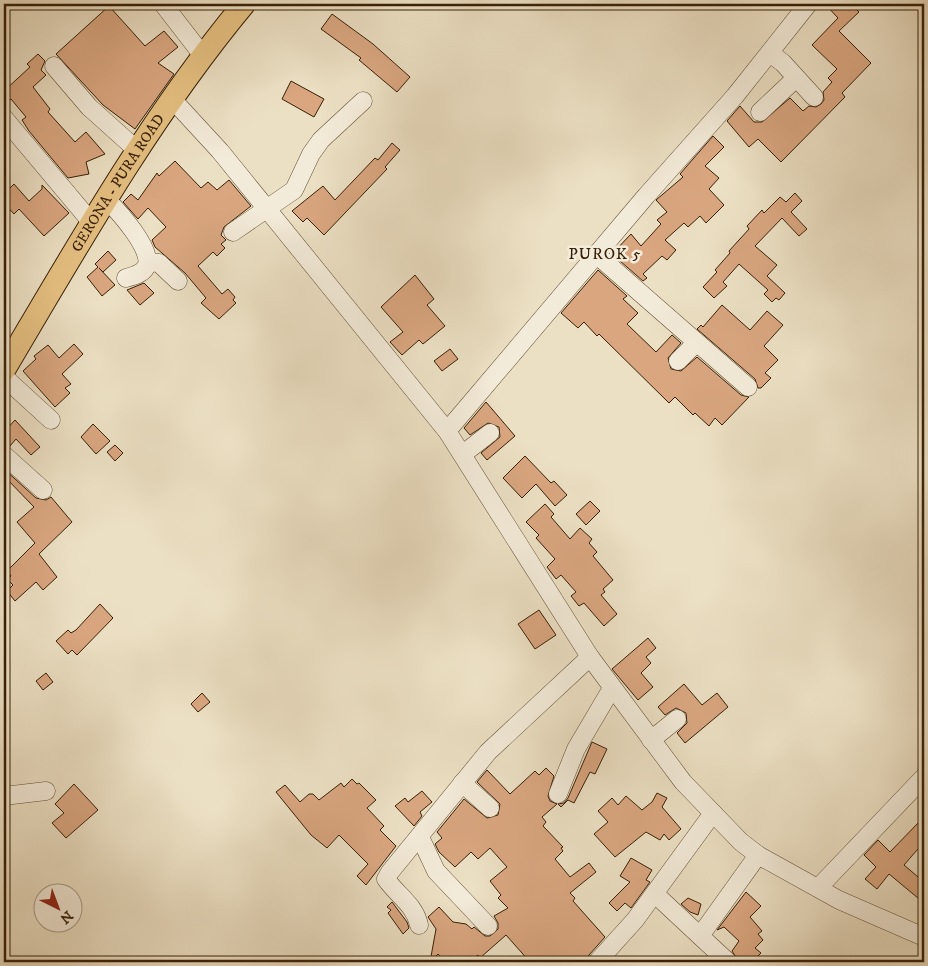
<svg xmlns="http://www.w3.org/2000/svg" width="928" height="966" font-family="'IM FELL DW Pica',serif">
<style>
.building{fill:#d9a680;stroke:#372007}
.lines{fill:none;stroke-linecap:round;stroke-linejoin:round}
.minor-casing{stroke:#645036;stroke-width:19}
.major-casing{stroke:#372007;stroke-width:24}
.minor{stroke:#f3ebd9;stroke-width:18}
.major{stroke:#e6c082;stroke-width:22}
.labels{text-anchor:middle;stroke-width:5;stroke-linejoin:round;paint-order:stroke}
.street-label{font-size:15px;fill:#372007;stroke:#f3ebd9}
.neighbourhood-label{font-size:16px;letter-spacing:1px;fill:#372007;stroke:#f3ebd9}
</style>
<rect width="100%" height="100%" fill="#ece0c4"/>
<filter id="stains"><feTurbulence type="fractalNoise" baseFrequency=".004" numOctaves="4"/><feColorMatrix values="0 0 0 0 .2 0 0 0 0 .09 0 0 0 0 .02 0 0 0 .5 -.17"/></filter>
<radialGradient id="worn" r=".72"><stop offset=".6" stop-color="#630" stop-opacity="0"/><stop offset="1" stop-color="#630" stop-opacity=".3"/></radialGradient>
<g class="building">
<path d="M825 4H851L859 12 839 31 871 63 842 93 845 97 781 162 758 139 749 147 727 121 740 106 754 122H762L790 98 803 111 809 106 816 107 821 104 824 100 823 92 832 82 828 78 837 69 812 45 838 18Z"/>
<path d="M109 6 145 46 164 31 178 47 158 63 174 74 135 129 103 105 56 54Z"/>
<path d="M332 14 373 44 410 77 397 92 359 60 361 58 321 29Z"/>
<path d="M38 54 45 61 41 70 46 75 33 87 50 109 48 112 75 142 86 132 105 154 86 162 89 174 68 178 29 131 22 120 26 117 11 99 4 105V91L30 67 27 64Z"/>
<path d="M291 81 324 99 314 117 282 99Z"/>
<path d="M713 136 724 147 705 166 719 178 709 189 724 205 706 223 700 216 688 227 684 223 665 240 676 250 667 260 662 256 643 274 647 278 643 281 612 254 631 234 641 246 661 224 657 220 667 212 656 200 683 177 680 174Z"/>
<path d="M392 143 400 150 385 167 387 169 324 235 307 218 303 222 292 211 323 186 335 200 375 158 378 160Z"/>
<path d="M175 161 201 188 208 182 217 190 229 180 251 206 224 227 221 235 226 240 221 244 225 248 217 256 213 252 198 266 222 294 228 289 235 297 233 300 236 303 219 319 201 303 206 298 185 273 155 247 152 240 166 227 148 208 138 219 123 202 131 194 138 200 157 173 159 176Z"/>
<path d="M14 184 29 201 42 189V185L69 213 44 236 19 209 14 214 4 203V194Z"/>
<path d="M795 193 802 201 791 212 807 229 799 236 782 218 755 246 777 265 767 276 785 293 779 300 776 298 772 302 764 294 768 290 739 264 723 282 727 286 714 298 703 287 717 272 715 270 730 253 729 251 749 229 747 226 762 210 764 213 780 197 786 202Z"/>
<path d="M108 251 116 260 103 272 99 268 115 285 102 296 87 277 98 267 95 264Z"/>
<path d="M598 270 627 296 623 299 638 313 627 324 656 352 672 335 681 343 668 358 671 369 681 371 697 357 741 395 749 397 722 425 715 418 709 426 695 413 693 415 675 397 669 403 599 334 597 336 584 322 578 328 561 313Z"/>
<path d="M415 275 434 299 427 305 445 326 423 344 419 340 402 355 390 342 403 332 381 307Z"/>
<path d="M144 283 154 293 140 305 127 290Z"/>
<path d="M722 305 750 330 767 311 783 325 764 346 778 360 765 373 771 378 761 388H758L755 379 697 329 701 325 703 327Z"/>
<path d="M74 344 83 354 62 374 71 384 65 388 70 393 55 407 23 371 36 359 34 356 48 345 59 358Z"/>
<path d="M450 349 458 359 442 371 434 361Z"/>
<path d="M486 402 515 436 487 460 481 453 500 437 499 427 488 423 470 435 464 428Z"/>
<path d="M15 420 40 447 31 455 16 439 10 446 4 445V432Z"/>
<path d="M93 424 110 441 96 454 81 437Z"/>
<path d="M115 445 123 453 115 461 107 452Z"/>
<path d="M525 456 551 483 554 481 567 495 555 506 536 484 522 498 503 478Z"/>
<path d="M4 469 36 498 46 500 51 497 72 522 39 554 57 577 43 590 36 582 15 601 7 591 13 585 7 579 11 576 7 571 35 543 17 522 34 507 4 476Z"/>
<path d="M590 501 600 511 586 525 576 514Z"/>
<path d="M545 504 554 514 551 517 570 539 580 528 592 539 589 543 597 552 593 556 613 580 603 589 605 592 601 595 617 614 604 626 584 603 579 606 571 596 576 592 561 575 556 579 547 567 555 559 536 538 539 535 526 522Z"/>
<path d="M100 604 113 618 77 655 72 650 68 654 56 641 68 630 71 633 76 630Z"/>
<path d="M539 610 556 635 535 649 518 624Z"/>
<path d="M648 638 656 648 646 657 651 663 641 673 653 687 638 700 612 669Z"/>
<path d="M46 673 53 682 43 690 36 681Z"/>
<path d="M684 684 702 705 717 693 728 707 685 743 677 733 687 723 686 713 676 708 665 715 658 707Z"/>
<path d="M202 693 210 702 198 712 191 704Z"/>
<path d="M592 742 607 749 595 774 590 772 574 803 568 800 561 807 558 804 564 803 568 798Z"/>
<path d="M546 768 554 776 548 796 550 801 557 804 542 817 546 822 543 826 563 847 561 848 563 851 555 859 570 877 589 863 596 872 570 893 575 898 573 901 605 937 589 955 587 962H530L506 935 480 958 478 955 470 962H445L438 954 430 962 436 929 428 917 439 907 453 922 466 924 472 929 474 927 485 936H490L498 929V923L494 916 508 908 498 898 501 895 490 881 507 867 490 848 478 859 471 852 455 867 439 852 435 844 442 838 437 832 464 799 487 818 498 815 500 804 477 782 487 770 510 794 535 771 539 775Z"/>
<path d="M352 779 357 784 359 783 376 800 367 808 384 826 380 830 396 846 366 885 357 876 368 864 339 835 327 848 311 835 276 792 285 785 300 802 309 794H313L319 800 341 783 344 787Z"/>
<path d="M74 784 98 810 66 838 52 823 64 813 55 804Z"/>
<path d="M422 791 432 802 420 812 422 816 414 826 395 806 405 798 408 802Z"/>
<path d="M657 793 667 798 662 807 681 829 669 840 664 834 660 840 646 832 615 857 594 834 608 822 598 811 612 798 618 805 626 796 642 810 652 802Z"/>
<path d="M919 822 924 827V842L904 865 924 882V903L889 874 877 889 865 879 876 867 864 855 878 840 890 852Z"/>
<path d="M631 858 652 870 646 880 650 882 631 908 625 903 617 911 609 903 630 882 620 876Z"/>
<path d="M746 892 761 906 750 917 762 931 758 934 763 940 755 948 761 953 752 962H739L732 951 739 941 724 927 717 930Z"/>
<path d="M688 898 701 904 698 915 690 912 681 904Z"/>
<path d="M392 902 407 922 409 928 403 934 388 913 391 910 387 907Z"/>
</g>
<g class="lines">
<defs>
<g id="minor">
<path d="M163 4 204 57"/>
<path d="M770 53 783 63 814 97"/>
<path d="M54 66 89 107 138 151"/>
<path d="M173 100 220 151 447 431 590 657 683 782 741 842 758 855 839 900 924 937"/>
<path d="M760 112 795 79"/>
<path d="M4 118 92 223"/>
<path d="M107 200C117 210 155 251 146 267 142 274 134 276 126 278"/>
<path d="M233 232 294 190 311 154 321 140 363 101"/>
<path d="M597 255 748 387"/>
<path d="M148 262 159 263 178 281"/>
<path d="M678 361 696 343"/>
<path d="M4 377 51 420"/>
<path d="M447 431 646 196 735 96 808 4"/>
<path d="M463 454 490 433"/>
<path d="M4 455 43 490"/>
<path d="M651 740 677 719"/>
<path d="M462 783 490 808"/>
<path d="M558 794 576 749 612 688"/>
<path d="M4 796 46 791"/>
<path d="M420 837 436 871 488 926"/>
<path d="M818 888 924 777"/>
<path d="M655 894 700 936"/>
<path d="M419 925C415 905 397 895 386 879L390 872 488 752 590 657"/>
<path d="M597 962 635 920 713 813"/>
<path d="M728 962 700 936 758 855"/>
</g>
<g id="major">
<path id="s1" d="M4 370C78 245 151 116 244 4"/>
</g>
</defs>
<use href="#minor" class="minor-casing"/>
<use href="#major" class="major-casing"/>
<use href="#minor" class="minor"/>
<use href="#major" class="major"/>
</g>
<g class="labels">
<g class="street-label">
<text dy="5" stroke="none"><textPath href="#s1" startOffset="219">GERONA - PURA ROAD</textPath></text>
</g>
<g class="neighbourhood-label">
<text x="605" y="259">PUROK 5</text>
</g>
</g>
<rect width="928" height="966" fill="none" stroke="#ece0c4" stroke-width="20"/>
<rect x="5" y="5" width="918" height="956" fill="none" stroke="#372007" stroke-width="2.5"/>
<rect x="10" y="10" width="908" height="946" fill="none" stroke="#372007"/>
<g transform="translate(58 908) rotate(138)"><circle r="24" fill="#f3ebd9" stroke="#a89a85"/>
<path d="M0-4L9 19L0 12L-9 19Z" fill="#8f2418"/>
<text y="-8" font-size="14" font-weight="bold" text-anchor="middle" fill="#372007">N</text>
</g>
<rect width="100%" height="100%" filter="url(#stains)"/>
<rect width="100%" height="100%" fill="url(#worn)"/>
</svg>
